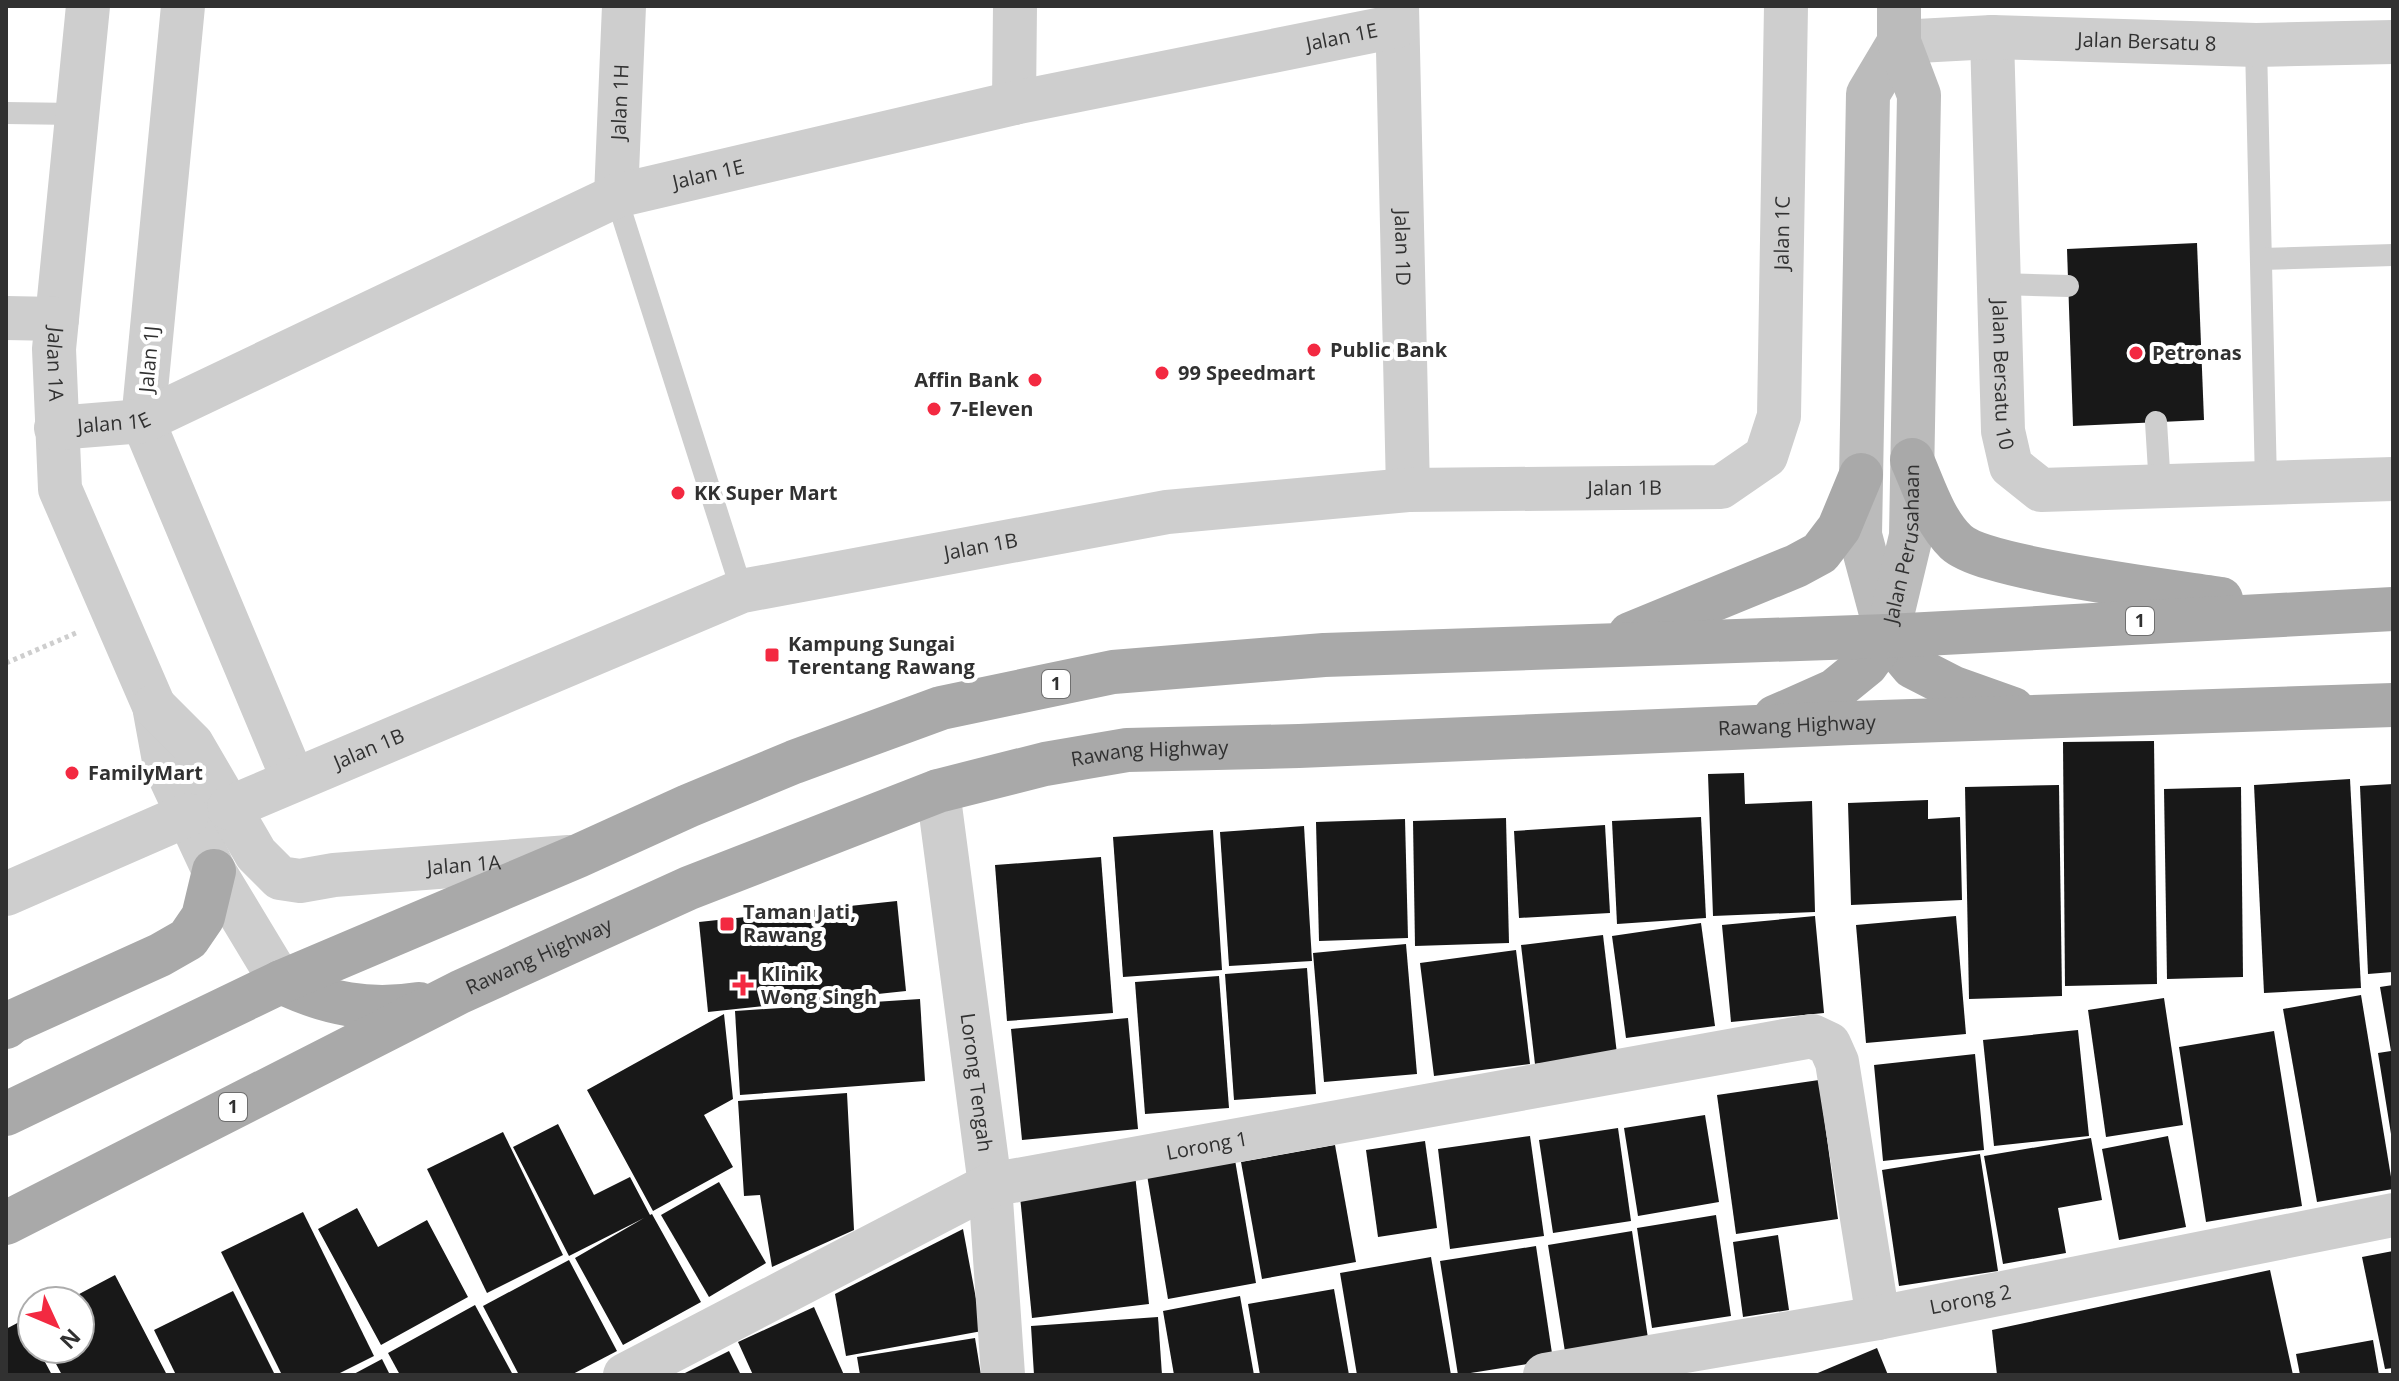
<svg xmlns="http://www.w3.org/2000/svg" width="2399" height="1381" font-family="'Open Sans',sans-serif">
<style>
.building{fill:#181818}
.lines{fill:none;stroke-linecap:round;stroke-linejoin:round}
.path{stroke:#cecece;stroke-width:5;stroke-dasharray:4 4;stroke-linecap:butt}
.lane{stroke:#cecece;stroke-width:22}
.street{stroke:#cecece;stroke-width:44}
.secondary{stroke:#bbb;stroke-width:44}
.primary{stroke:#a9a9a9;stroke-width:44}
.poi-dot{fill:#f32941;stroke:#fff;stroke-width:3}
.labels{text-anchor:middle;stroke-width:8;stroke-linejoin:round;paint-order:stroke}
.shield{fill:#fff;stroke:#6f6f6f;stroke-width:2}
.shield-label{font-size:18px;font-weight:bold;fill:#313131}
.street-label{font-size:20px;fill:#313131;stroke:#fff}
.poi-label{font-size:20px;font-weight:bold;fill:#313131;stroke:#fff;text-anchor:start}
</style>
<rect width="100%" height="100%" fill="#fff"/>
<g class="building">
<path d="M2197 243 2204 420 2073 426 2067 249Z"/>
<path d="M2154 741 2157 984 2065 986 2063 742Z"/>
<path d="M1744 773 1745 804 1812 801 1815 912 1713 916 1708 774Z"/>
<path d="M2350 779 2361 988 2264 993 2254 785Z"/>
<path d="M2393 784V972L2368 974 2360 786Z"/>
<path d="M2059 785 2062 996 1969 999 1965 787Z"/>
<path d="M2241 787 2243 977 2167 979 2164 789Z"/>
<path d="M1928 800V819L1960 817 1962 900 1851 905 1848 803Z"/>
<path d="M1701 817 1706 918 1617 924 1612 821Z"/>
<path d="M1506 818 1509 943 1415 946 1413 821Z"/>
<path d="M1405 819 1408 938 1319 941 1316 822Z"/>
<path d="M1605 825 1610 913 1519 918 1514 831Z"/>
<path d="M1304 826 1312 961 1229 966 1220 832Z"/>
<path d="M1213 830 1222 970 1123 977 1113 837Z"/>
<path d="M1101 857 1113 1013 1007 1021 995 865Z"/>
<path d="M897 901 906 991 708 1012 699 922Z"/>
<path d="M1815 916 1824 1013 1731 1022 1722 925Z"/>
<path d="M1956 916 1966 1034 1866 1043 1856 925Z"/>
<path d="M1701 923 1715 1026 1626 1038 1612 936Z"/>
<path d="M1603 935 1617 1054 1535 1064 1521 945Z"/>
<path d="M1406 944 1417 1074 1324 1082 1313 953Z"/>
<path d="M1516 950 1530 1064 1434 1076 1420 963Z"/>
<path d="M1307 968 1316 1094 1234 1100 1225 974Z"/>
<path d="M1219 976 1229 1108 1145 1114 1135 982Z"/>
<path d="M2393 985V1133L2391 1134 2378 1053 2391 1051 2380 987Z"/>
<path d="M2361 995 2393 1189 2317 1202 2283 1009Z"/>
<path d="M2164 998 2183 1125 2106 1137 2088 1010Z"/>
<path d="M920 999 925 1081 740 1095 735 1011Z"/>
<path d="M724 1014 733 1099 704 1115 733 1167 653 1211 587 1090Z"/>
<path d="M1128 1018 1138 1129 1022 1140 1011 1029Z"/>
<path d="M2078 1030 2089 1136 1994 1146 1983 1040Z"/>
<path d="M2274 1031 2302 1206 2206 1222 2179 1047Z"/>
<path d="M1975 1054 1984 1150 1883 1161 1874 1065Z"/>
<path d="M1819 1080 1838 1219 1736 1234 1717 1095Z"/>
<path d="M847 1093 854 1230 772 1267 760 1195 744 1196 738 1101Z"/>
<path d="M1705 1115 1719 1202 1638 1216 1624 1128Z"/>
<path d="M558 1124 594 1195 630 1177 650 1215 652 1214 701 1302 623 1345 575 1258 644 1218 569 1256 513 1147Z"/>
<path d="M1618 1128 1631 1221 1553 1233 1539 1140Z"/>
<path d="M503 1132 563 1255 487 1293 427 1169Z"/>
<path d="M1530 1136 1544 1236 1450 1249 1438 1149Z"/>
<path d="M2168 1136 2186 1227 2119 1240 2102 1149Z"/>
<path d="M2091 1138 2102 1200 2058 1208 2066 1253 2003 1264 1984 1156Z"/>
<path d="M1425 1141 1437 1228 1378 1237 1366 1150Z"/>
<path d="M1335 1145 1356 1262 1262 1279 1241 1162Z"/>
<path d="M1980 1154 1998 1271 1899 1286 1882 1170Z"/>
<path d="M1235 1160 1256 1283 1168 1299 1147 1175Z"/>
<path d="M1135 1174 1149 1304 1032 1318 1019 1186Z"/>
<path d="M719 1182 766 1263 709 1297 661 1215Z"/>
<path d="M357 1208 378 1247 427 1220 468 1297 381 1345 318 1229Z"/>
<path d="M303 1212 374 1356 336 1375H282L221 1252Z"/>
<path d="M1716 1215 1731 1316 1652 1328 1637 1228Z"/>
<path d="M963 1229 982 1331 846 1356 835 1294Z"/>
<path d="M1632 1231 1649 1345 1566 1358 1548 1245Z"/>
<path d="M1778 1235 1789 1310 1743 1317 1733 1242Z"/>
<path d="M1536 1246 1553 1360 1458 1375 1440 1261Z"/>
<path d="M2393 1251V1368L2385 1369 2362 1257Z"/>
<path d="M1431 1257 1451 1375H1357L1340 1273Z"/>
<path d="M569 1260 617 1351 571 1375H519L483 1306Z"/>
<path d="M2270 1270 2293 1375H1997L1992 1330Z"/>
<path d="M115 1275 167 1375H62L48 1349H80V1301H66Z"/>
<path d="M1334 1289 1349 1375H1260L1248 1304Z"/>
<path d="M233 1291 275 1375H176L154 1330Z"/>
<path d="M1240 1296 1254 1375H1174L1163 1311Z"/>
<path d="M475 1305 513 1375H400L388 1353Z"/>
<path d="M814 1307 844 1375H753L738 1342Z"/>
<path d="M1158 1317 1162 1375H1034L1031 1326Z"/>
<path d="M23 1320 32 1337V1349H38L52 1375H6V1329Z"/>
<path d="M975 1338 981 1375H860L857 1357Z"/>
<path d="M2373 1340 2379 1375H2300L2296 1354Z"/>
<path d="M1877 1348 1888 1375H1813Z"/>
<path d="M729 1351 741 1375H681Z"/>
<path d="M382 1359 390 1375H352Z"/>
</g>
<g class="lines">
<path class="path" d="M6 663 76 633"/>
<g class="lane">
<path d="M2256 45 2266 483"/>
<path d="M6 113 75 114"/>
<path d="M616 196 742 591"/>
<path d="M2261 259 2393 255"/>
<path d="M1999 284 2068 286"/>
<path d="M2156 422 2160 487"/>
</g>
<g class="street">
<path id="s1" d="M88 6 54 349 60 489 154 706 165 766 214 871 281 982"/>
<path d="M183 6 143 421 293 779"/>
<path id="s2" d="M1397 6 1408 490"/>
<path id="s3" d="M1992 37 2003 431 2011 466 2041 490 2393 479"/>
<path id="s4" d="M1899 42 1992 37 2256 45 2393 42"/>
<path d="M1014 103 1015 6"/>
<path id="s5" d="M616 196 624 6"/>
<path d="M6 318 57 319"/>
<path id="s6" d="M56 428 143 421 616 196 1014 103 1397 26"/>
<path id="s7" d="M154 706 192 744 256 854 280 878 300 881 334 875 569 857"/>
<path id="s8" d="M938 791 990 1185 1003 1375"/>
<path id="s9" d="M229 808 742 591 1167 512 1408 490 1721 487 1766 456 1779 416 1786 6"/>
<path d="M6 894 187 815"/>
<path id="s10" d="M625 1375 990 1185 1812 1036 1829 1044 1837 1062 1878 1318"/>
<path id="s11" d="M1545 1375 1878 1318 2393 1215"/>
</g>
<g class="secondary">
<path d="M1886 632 1860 535 1868 94 1899 42"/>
<path id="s12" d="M1887 636 1911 536 1919 95 1899 42V6"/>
</g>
<g class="primary">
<path d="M1912 460C1924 487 1934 521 1956 542 1985 569 2172 591 2221 599"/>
<path d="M1630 634 1796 566 1820 553 1839 528 1861 475"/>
<path d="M1887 636 1913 667 1954 688 2013 709"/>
<path d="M1775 717 1834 691 1866 665 1887 636"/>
<path d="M281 982C327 1004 369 1012 419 1004"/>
<path d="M6 1027 12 1022 160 955 188 939 203 917 214 871"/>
<path d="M6 1114 281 982 578 856 688 806 794 762 941 708 1113 672 1324 655 1887 636 2393 609"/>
<path id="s13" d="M6 1223 460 992 689 888 938 791 1045 764 1127 750 1299 746 1851 723 2393 705"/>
</g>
</g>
<g class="poi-dot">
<circle cx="1314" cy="350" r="8"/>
<circle cx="2136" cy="353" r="8"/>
<circle cx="1162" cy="373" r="8"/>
<circle cx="1035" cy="380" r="8"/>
<circle cx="934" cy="409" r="8"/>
<circle cx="678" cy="493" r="8"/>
<rect x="764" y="647" width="16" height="16" rx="4"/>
<circle cx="72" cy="773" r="8"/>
<rect x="719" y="916" width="16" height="16" rx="4"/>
<path d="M739 973h8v8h8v8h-8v8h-8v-8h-8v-8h8z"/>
</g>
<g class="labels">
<g class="shield">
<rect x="2126" y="607" width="28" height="28" rx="6"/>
<rect x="1042" y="670" width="28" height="28" rx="6"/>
<rect x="219" y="1093" width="28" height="28" rx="6"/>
</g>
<g class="shield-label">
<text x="2140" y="627">1</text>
<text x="1056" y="690">1</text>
<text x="233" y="1113">1</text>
</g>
<g class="street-label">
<text dy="7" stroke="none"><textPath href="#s6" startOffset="1354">Jalan 1E</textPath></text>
<text dy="7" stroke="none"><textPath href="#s4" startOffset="248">Jalan Bersatu 8</textPath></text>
<text dy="7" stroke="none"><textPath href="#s5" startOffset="94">Jalan 1H</textPath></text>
<text dy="7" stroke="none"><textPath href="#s6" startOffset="706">Jalan 1E</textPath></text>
<text dy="7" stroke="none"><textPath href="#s9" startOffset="1824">Jalan 1C</textPath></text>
<text dy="7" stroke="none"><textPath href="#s2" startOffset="242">Jalan 1D</textPath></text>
<text transform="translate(149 359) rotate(-85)" y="7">Jalan 1J</text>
<text dy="7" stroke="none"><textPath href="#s1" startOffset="360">Jalan 1A</textPath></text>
<text dy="7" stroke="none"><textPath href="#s3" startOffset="338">Jalan Bersatu 10</textPath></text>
<text dy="7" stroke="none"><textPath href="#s6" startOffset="58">Jalan 1E</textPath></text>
<text dy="7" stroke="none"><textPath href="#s9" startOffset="1448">Jalan 1B</textPath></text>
<text dy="7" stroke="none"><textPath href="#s12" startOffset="94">Jalan Perusahaan</textPath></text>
<text dy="7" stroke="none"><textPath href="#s9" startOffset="800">Jalan 1B</textPath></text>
<text dy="7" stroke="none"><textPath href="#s13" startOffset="1892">Rawang Highway</textPath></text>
<text dy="7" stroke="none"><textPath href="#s9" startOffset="152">Jalan 1B</textPath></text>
<text dy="7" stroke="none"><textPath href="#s13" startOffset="1244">Rawang Highway</textPath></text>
<text dy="7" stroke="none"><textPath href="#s7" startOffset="400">Jalan 1A</textPath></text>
<text dy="7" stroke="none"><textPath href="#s13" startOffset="596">Rawang Highway</textPath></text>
<text dy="7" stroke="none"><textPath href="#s8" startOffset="294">Lorong Tengah</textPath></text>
<text dy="7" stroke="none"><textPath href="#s10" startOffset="632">Lorong 1</textPath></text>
<text dy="7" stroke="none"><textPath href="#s11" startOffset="432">Lorong 2</textPath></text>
</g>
<g class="poi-label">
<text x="1330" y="357">Public Bank</text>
<text x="2152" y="360">Petronas</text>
<text x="1178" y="380">99 Speedmart</text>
<text x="1019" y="387" text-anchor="end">Affin Bank</text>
<text x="950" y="416">7-Eleven</text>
<text x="694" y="500">KK Super Mart</text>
<text x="788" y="651">Kampung Sungai<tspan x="788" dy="23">Terentang Rawang</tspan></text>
<text x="88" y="780">FamilyMart</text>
<text x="743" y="919">Taman Jati,<tspan x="743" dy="23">Rawang</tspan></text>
<text x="761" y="981">Klinik<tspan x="761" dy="23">Wong Singh</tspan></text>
</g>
</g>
<rect width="2399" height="1381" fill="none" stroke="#313131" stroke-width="16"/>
<g transform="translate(56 1325) rotate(134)"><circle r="38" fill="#ffffff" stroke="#adadad" stroke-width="2"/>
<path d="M0-6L14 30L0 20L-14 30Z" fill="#f32941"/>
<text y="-12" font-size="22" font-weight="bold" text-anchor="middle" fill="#313131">N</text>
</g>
</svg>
